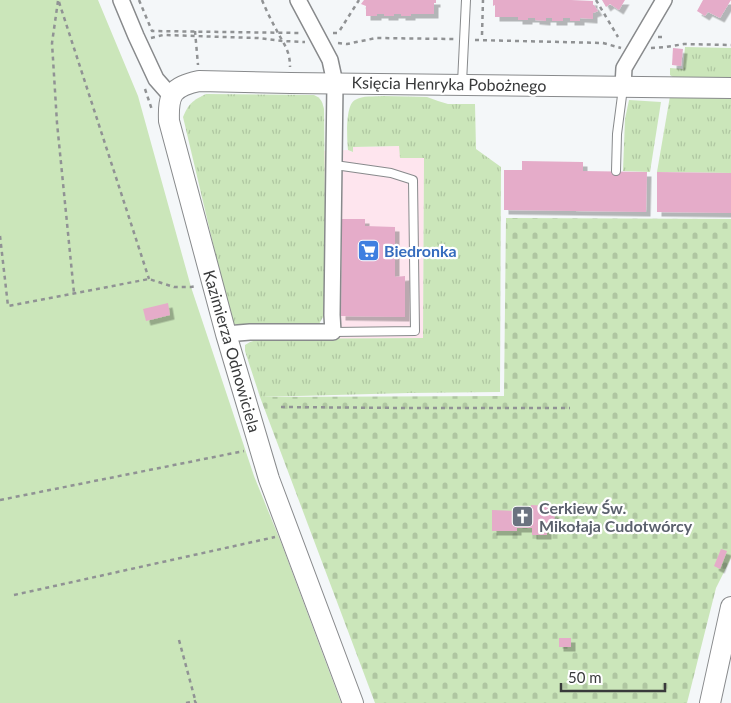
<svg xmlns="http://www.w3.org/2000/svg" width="731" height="703" font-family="Lato,sans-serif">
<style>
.commercial{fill:#fee5ee}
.grass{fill:url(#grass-tufts)}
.cemetery{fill:url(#cemetery-stones)}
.green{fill:#cbe6ba}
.building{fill:#e5acc9;filter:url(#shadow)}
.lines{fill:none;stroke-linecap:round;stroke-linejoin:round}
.lane-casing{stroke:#888a8c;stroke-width:10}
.street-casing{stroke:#888a8c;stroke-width:18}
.secondary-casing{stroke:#888a8c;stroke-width:22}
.path{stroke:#909294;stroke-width:2.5;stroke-dasharray:4 4;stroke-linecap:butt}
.lane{stroke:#fff;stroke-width:8}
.street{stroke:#fff;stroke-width:15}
.secondary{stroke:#fff;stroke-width:20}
.labels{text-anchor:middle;stroke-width:4.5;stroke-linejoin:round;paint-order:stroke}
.street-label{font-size:16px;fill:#393a3b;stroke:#fff}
.shop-label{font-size:16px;font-weight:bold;fill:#366cbe;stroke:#fff;text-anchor:start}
.worship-label{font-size:16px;font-weight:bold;fill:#5b616d;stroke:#fff;text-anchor:start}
</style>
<defs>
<pattern id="grass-tufts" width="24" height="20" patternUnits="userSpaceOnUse" patternTransform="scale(1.25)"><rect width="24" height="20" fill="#cbe6ba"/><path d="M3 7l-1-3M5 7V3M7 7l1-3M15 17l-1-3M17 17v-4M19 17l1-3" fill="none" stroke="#afc6a1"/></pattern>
<pattern id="cemetery-stones" width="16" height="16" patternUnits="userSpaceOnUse" patternTransform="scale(1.25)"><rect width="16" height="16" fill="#cbe6ba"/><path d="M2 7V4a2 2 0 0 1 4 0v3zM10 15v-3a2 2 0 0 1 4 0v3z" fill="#afc6a1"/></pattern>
<filter id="shadow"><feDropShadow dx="4.5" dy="4.5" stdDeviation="0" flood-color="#0004"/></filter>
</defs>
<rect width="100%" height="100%" fill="#f4f7f9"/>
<path class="commercial" d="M400 146 424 158 423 338 325 339 326 312 324 151 348 150 352 152 353 147Z"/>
<g class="grass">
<path d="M685 47 731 48V79L674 78 670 75V68L683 69Z"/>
<path d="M206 94 314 95C321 98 322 101 324 109L326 312 319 324H232L183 117C189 103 192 101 206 94Z"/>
<path d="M383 96 427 97 438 101 448 104H475L476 149 501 167 500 392 409 393 260 397 245 351V345L250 342 261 339 423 338 424 158H400L399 146 353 147V152L348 150C347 139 345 105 355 100 363 95 374 97 383 96Z"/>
<path d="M670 96H731V173L657 172Z"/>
<path d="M629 100 661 102 650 172 623 171 625 119Z"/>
</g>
<path class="cemetery" d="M506 218 731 219V558L716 588 687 703H375L260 397 504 396Z"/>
<path class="green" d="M0 0H98L138 96 191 287 254 476 282 545 341 703H0Z"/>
<g class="building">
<path d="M364 0H436V3H434V14H411V16H401V14H394V16H384V14H377V16H366V6L361 4Z"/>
<path d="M493 0H571L593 1V5H594L598 11 593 13V19L580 18V21H570V18H563V21H552V18H546V21L535 20V18H528V20H518V17H495V5L493 6Z"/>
<path d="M602 0H625L619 10 610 4 606 7Z"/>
<path d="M703 0H731L720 18 708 12 705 16 697 11Z"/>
<path d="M673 48 683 49 681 66 672 65Z"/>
<path d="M522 161 583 162V171L647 172 646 212 504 210V170H522Z"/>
<path d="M657 172 731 173V213L657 212Z"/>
<path d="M342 219H365V226L395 227V277L405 276V317L341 316Z"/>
<path d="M168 303 170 315 146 321 143 309Z"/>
<path d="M531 505 548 506V513H555L554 528H547V535H532V528H517V531H492V510L517 511V513H531Z"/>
<path d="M721 549 727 551 720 569 714 566Z"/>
<rect x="559" y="638" width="12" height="9"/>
</g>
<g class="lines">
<defs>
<g id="lane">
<path d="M462 83 466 0"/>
<path d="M616 171 617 134 623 88"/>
<path d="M333 332 415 331 413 180 391 173 335 165"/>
</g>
<g id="street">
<path d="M121 0 136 36 156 79 171 96"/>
<path d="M623 86 624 68 664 0"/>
<path d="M226 334 250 332H333L332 315 335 83 330 60 298 0"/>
</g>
<g id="secondary">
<path d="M353 703 269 479 226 334 169 121C168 94 172 87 199 81L291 83 731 88"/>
<path d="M710 703 731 607"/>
</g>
</defs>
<use href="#lane" class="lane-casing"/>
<use href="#street" class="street-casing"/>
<use href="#secondary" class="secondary-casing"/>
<g class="path">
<path d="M139 0 152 31 300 33"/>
<path d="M262 0C266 10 271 20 276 29 283 44 290 49 290 67"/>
<path d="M596 0 618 37"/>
<path d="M58 1 52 43 57 123 74 293"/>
<path d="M59 2 149 279"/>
<path d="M340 30 359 0"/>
<path d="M195 31 198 65"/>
<path d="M333 33H341"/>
<path d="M482 35 483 0"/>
<path d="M658 37H666"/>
<path d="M151 38 163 35 258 38 283 41 305 42"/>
<path d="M475 40 603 43 621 48"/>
<path d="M338 43 347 44 376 38 454 39"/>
<path d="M651 48 666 47 684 44 731 45"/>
<path d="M145 89 152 110"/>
<path d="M0 236 8 306 149 279 174 287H191L197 286"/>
<path d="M281 407 405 408H570"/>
<path d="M0 500 244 451"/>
<path d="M14 595 275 537"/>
<path d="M179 640 196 703"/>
<path d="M186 703 196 701"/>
</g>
<use href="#lane" class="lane"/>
<use href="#street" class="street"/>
<use href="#secondary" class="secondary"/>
</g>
<defs>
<symbol id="supermarket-square" viewBox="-11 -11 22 22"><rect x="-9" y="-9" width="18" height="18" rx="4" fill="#3f7fe0" stroke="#fff"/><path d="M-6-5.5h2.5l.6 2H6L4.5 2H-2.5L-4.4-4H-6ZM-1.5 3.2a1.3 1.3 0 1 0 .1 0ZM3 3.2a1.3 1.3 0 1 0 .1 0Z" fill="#fff"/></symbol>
<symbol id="church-square" viewBox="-11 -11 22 22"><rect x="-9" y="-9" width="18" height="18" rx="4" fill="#6b7280" stroke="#fff"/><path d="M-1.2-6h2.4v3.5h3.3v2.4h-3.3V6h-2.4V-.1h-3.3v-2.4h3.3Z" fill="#fff"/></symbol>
</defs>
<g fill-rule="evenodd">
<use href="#supermarket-square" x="356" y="238" width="25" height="25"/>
<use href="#church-square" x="510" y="504" width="25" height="25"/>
</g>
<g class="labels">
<g class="street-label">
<text transform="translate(449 84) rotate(1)" y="6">Księcia Henryka Pobożnego</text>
<text transform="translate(232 351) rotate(74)" y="6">Kazimierza Odnowiciela</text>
</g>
<g class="shop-label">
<text x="384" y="257">Biedronka</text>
</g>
<g class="worship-label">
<text x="539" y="514">Cerkiew Św.<tspan x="539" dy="18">Mikołaja Cudotwórcy</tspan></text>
</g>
</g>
<path d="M561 683v8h104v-8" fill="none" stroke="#393a3b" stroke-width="2.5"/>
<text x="568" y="683" font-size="15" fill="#393a3b" stroke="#ffffff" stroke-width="4" paint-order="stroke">50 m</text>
</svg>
